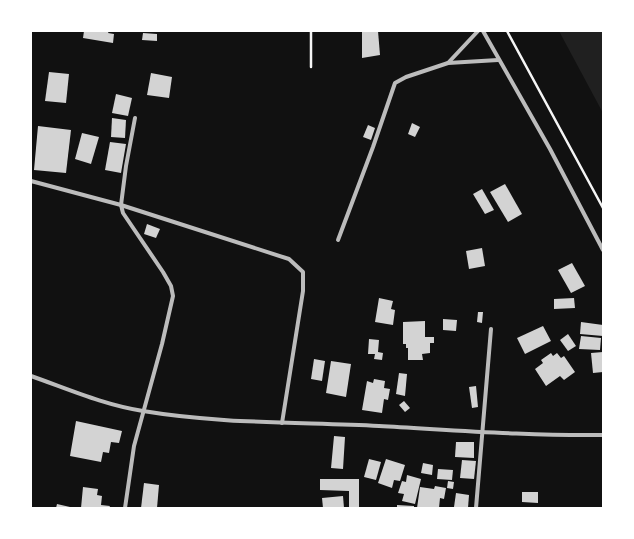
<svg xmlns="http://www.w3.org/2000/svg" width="634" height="539" font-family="'DejaVu Sans',sans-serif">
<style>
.green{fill:#202020}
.building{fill:#d3d3d3}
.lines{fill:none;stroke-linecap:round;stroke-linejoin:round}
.path{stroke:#f5f5f5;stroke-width:2.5}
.minor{stroke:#bcbcbc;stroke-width:4}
</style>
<rect width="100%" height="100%" fill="#111"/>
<path class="green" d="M559 31H603V113Z"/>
<g class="building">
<path d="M84 31H109L108 33 114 34 113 43 83 38Z"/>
<path d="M362 31H378L380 55 362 58Z"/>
<path d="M143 33 157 34V41L142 40Z"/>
<path d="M49 72 69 74 66 103 45 101Z"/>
<path d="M151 73 172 77 169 98 147 95Z"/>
<path d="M116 94 132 98 128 116 112 113Z"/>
<path d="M112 118 126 120 125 138 111 137Z"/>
<path d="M412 123 420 127 415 137 408 134Z"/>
<path d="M368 125 375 128 371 140 363 137Z"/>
<path d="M38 126 71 130 66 173 34 170Z"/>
<path d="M82 133 99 137 91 164 75 159Z"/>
<path d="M110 142 126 144 121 173 105 170Z"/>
<path d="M505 184 522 214 508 222 490 192Z"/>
<path d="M482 189 494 210 485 214 473 194Z"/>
<path d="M147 224 160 229 156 238 144 234Z"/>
<path d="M482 248 485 266 469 269 466 251Z"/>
<path d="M572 263 585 286 571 293 558 270Z"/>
<path d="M379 298 393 301 391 309 395 310 393 325 375 322Z"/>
<path d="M574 298 575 308 554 309V299Z"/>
<path d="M478 312H483L482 323 477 322Z"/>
<path d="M443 319 457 320 456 331 443 330Z"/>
<path d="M425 321V337H434V343H430V353L422 354 423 360H408V348H406V344H403V322Z"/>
<path d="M581 322 603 325V336L580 334Z"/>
<path d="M543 326 551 341 525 354 517 338Z"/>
<path d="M568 334 576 346 568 351 560 340Z"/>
<path d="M581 336 601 338 600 350 579 349Z"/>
<path d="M369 339 379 340 378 352 383 353 382 360 374 359 375 354H368Z"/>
<path d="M603 352V372L593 373 591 353Z"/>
<path d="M551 353 553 356 557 353 561 358 564 356 575 372 564 380 560 376 546 386 535 369 543 363 541 360Z"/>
<path d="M314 359 325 361 322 381 311 379Z"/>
<path d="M331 361 351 364 346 397 326 393Z"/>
<path d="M399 373 407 374 405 396 396 394Z"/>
<path d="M374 379 385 381 384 388 390 389 388 400 384 399 382 413 362 410 367 381 373 383Z"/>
<path d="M476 386 478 407 472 408 469 387Z"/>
<path d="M404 401 410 408 405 412 399 405Z"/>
<path d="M76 421 122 431 119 443 111 442 109 453 103 452 101 462 70 456Z"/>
<path d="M334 436 345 437 343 469 331 468Z"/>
<path d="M456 442H474V458L455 457Z"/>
<path d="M369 459 381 462 376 480 364 477Z"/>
<path d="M386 459 405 465 400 481 394 480 392 488 378 483Z"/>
<path d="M462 460 476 461 474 479 460 478Z"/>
<path d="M423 463 433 465 432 475 421 473Z"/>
<path d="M438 469 453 470 452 480 437 479Z"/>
<path d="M407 475 421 479 415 504 402 501 404 494 398 493 402 481 406 482Z"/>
<path d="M320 479H359V508H349V491L320 490Z"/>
<path d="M448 481 454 482 453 489 447 488Z"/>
<path d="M144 483 159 485 157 508H141Z"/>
<path d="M435 486 446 488 444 499 440 498 439 508H417L420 487 434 489Z"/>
<path d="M83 487 98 489 97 495 102 496 101 505 110 506 109 508H81Z"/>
<path d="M522 492H538V503L522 502Z"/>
<path d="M456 493 469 495 468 508 454 507Z"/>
<path d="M343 496 344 508H323L322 498Z"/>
<path d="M57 504 70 507 69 508H56Z"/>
<path d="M397 505 414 506V508H397Z"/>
</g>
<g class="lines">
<g class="path">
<path d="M507 31 603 208"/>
<path d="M311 67V31"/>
</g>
<g class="minor">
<path d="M483 31 550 149 603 250"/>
<path d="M448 63 478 31"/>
<path d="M31 181 121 205 289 259 303 272V291L282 423"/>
<path d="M338 240 373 147 395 83 406 77 448 63 498 60"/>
<path d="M31 376C68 389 104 405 143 411 221 424 301 422 379 426 454 430 528 436 603 435"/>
<path d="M125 508 134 446 162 344 173 296 171 286 163 272 123 213 121 205 126 166 135 118"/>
<path d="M476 508 491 329"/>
</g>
</g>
<rect width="634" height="539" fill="none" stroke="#ffffff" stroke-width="64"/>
</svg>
